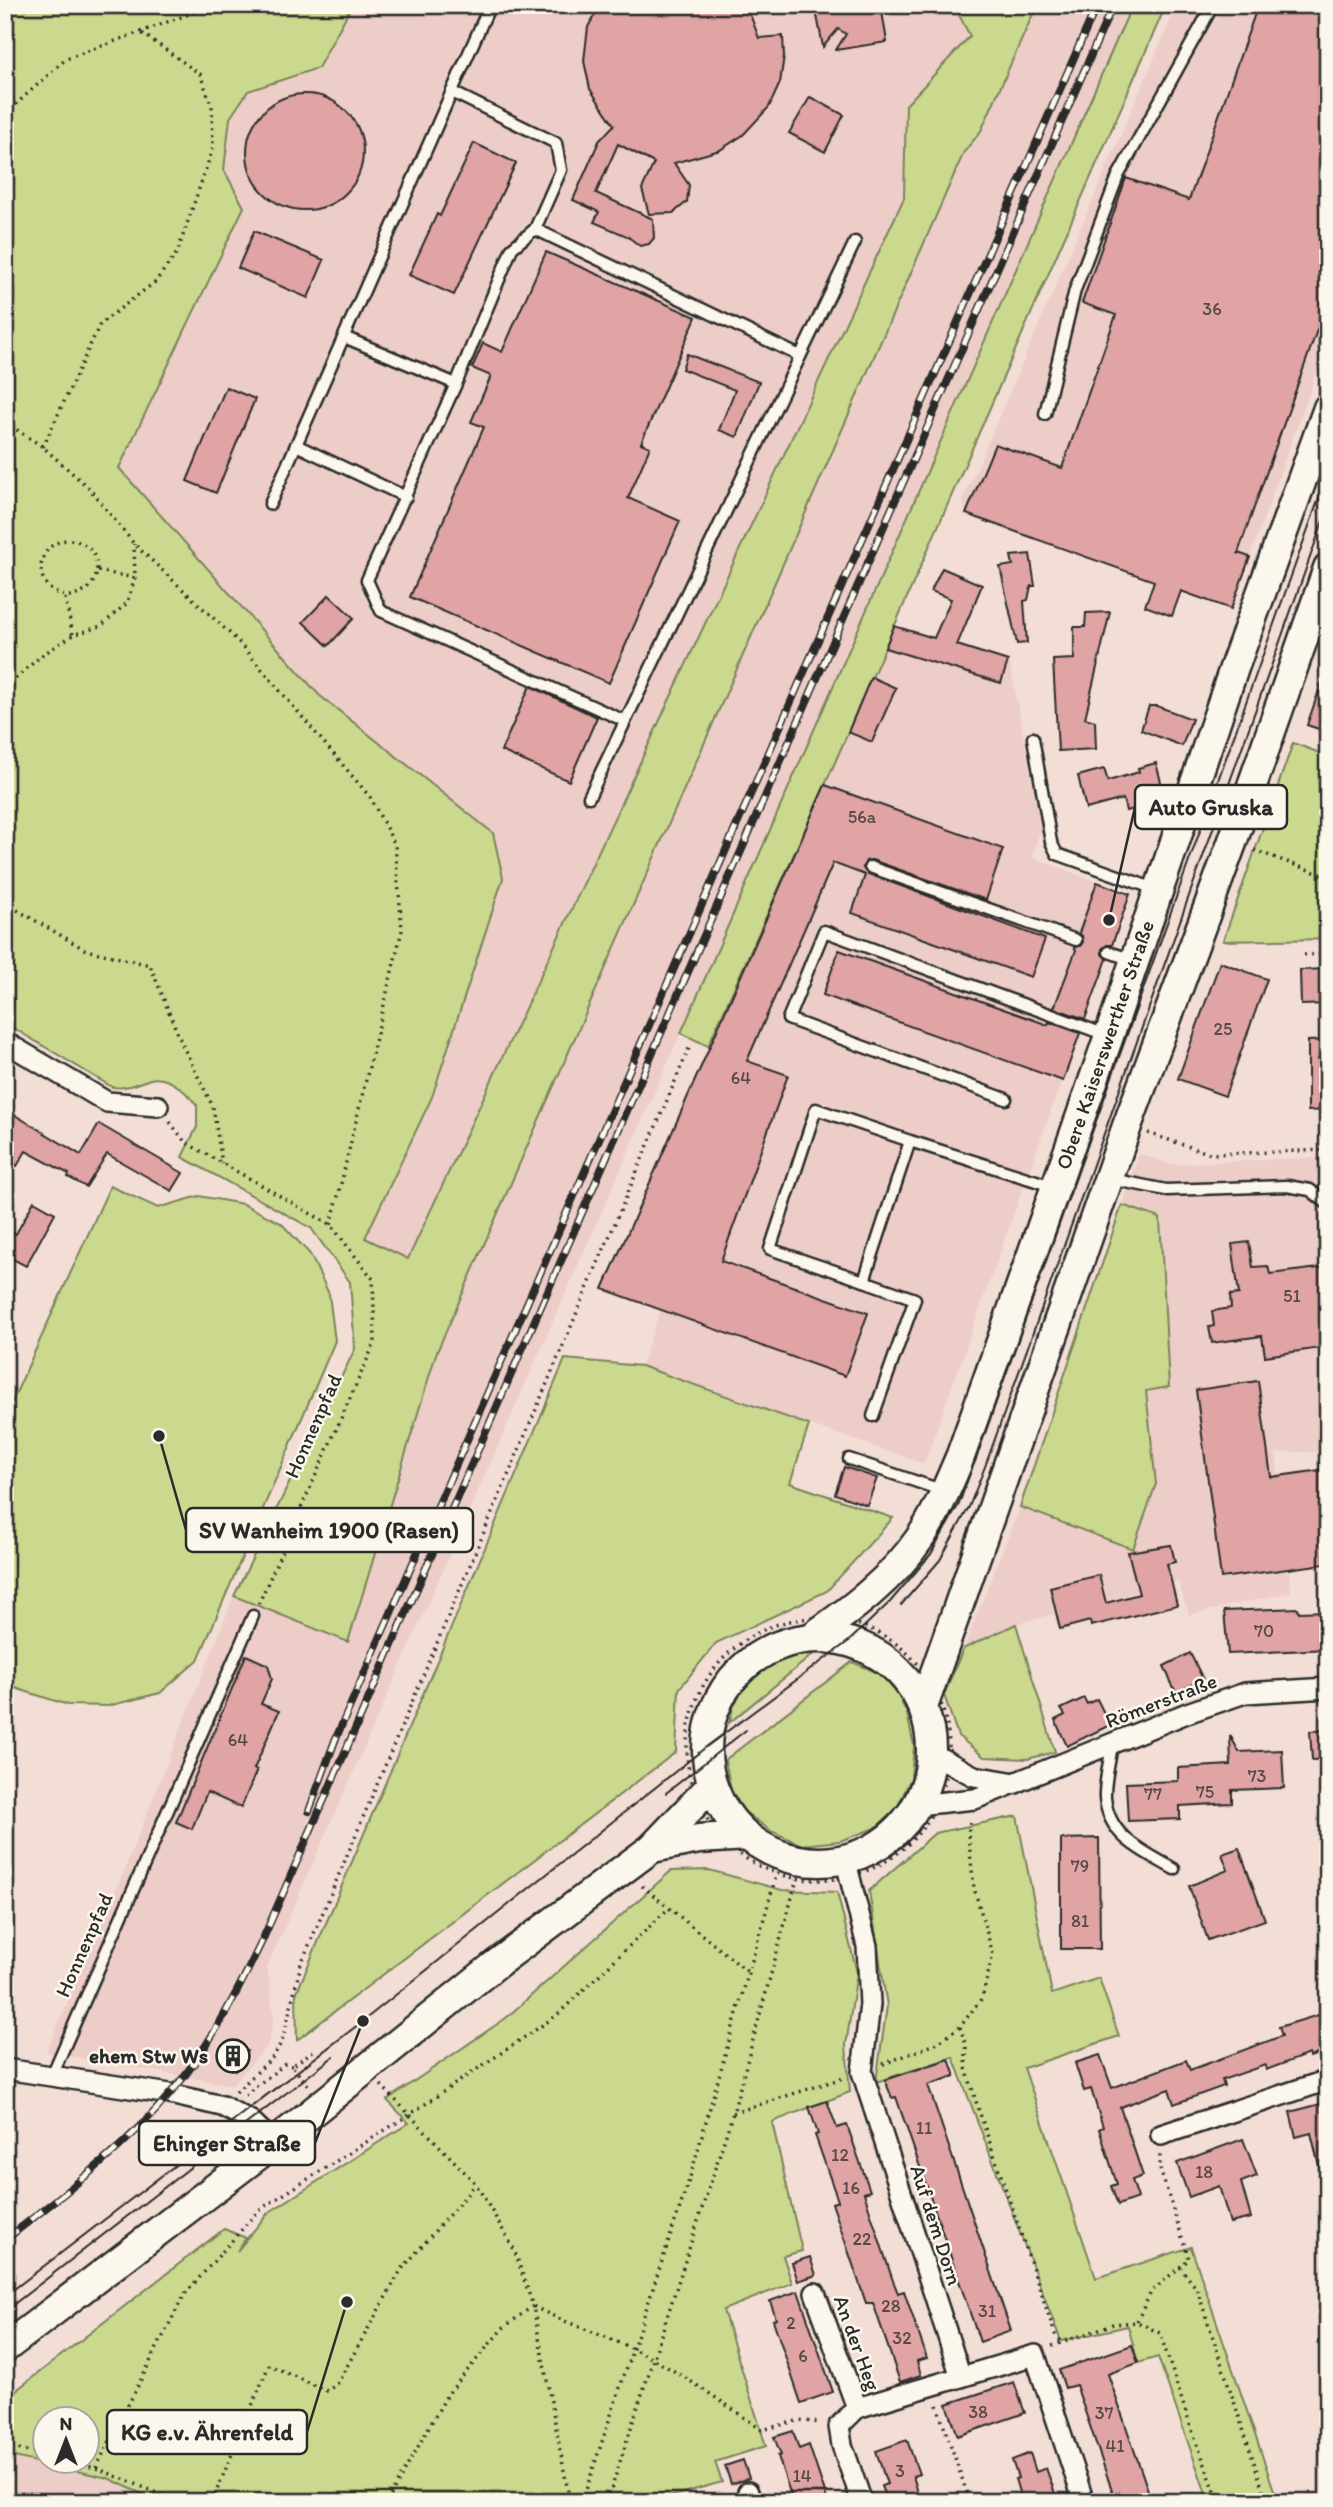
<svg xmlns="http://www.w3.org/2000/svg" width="1333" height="2507" font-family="Itim,sans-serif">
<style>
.built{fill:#edcdc7}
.green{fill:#cad98d;stroke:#7a825c;stroke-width:2;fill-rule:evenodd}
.building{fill:#dfa4a3;stroke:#2b2b2b;stroke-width:2}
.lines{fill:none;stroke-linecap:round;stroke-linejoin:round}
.lane-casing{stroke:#2b2b2b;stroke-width:15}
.street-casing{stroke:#2b2b2b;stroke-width:24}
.secondary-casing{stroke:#2b2b2b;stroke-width:33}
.path{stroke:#2b2b2b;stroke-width:3.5;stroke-dasharray:2 5;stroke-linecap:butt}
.lane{stroke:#fbf7ec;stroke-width:10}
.street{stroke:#fbf7ec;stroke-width:19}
.secondary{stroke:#fbf7ec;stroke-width:28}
.tram{stroke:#2b2b2b;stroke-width:2}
.rail-casing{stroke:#2b2b2b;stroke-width:8}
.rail{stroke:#fbf7ec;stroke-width:5;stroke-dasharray:16;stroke-linecap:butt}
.labels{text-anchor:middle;stroke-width:5;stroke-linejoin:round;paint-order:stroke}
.number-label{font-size:18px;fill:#584949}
.street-label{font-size:21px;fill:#2b2b2b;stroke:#fbf7ec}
.poi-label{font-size:21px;font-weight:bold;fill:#2b2b2b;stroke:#fbf7ec;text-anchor:end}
.leader{fill:none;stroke:#2b2b2b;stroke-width:2.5}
.callout-dot{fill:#2b2b2b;stroke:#fbf7ec;stroke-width:2.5}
.callout{fill:#fbf7ec;stroke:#2b2b2b;stroke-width:2.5}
.callout-label{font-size:23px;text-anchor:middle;font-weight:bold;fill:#2b2b2b}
</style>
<rect width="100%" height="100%" fill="#f3ded6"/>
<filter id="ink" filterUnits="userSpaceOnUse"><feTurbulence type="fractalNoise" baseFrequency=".0143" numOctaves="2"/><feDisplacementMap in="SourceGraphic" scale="14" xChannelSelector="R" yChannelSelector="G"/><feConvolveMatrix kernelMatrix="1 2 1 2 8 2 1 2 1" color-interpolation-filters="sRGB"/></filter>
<g filter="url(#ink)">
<g class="built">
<path d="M352 5H1132L681 1033 267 1967 274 2016 268 2045 232 2085 46 2052 125 1868 234 1596 348 1641 436 1354 464 1291 409 1260 365 1239 432 1097 319 695 119 468 244 207 224 170 229 118 248 91 318 68Z"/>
<path d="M1177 5H1328V341L1231 609 966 514 963 500Z"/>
<path d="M894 628 1010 664 1041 828 1032 857 1129 894 924 1464 641 1366 660 1311 604 1288 708 1046Z"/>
<path d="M1139 1154 1170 1164 1328 1157V1451L1276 1453 1291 1592 1189 1615 1178 1582 1016 1624 963 1649 1020 1507 1132 1549 1156 1485 1145 1390 1169 1387 1160 1219 1122 1205Z"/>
<path d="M5 2455 108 2478 159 2502H5Z"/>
</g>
<g class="green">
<path d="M5 5H352L318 68 248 91 230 118 224 170 244 207 119 468 319 695 493 833 503 878 432 1097 365 1238 408 1259 904 198 906 105 970 36 959 15 969 5H1037L981 131 964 152 436 1354 348 1642 234 1596 355 1349 350 1282 311 1228 182 1157 197 1127V1105C187 1093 169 1074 150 1079 135 1084 128 1089 112 1087L5 1023Z"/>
<path d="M1132 5H1166L825 785 708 1046 681 1033Z"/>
<path d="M1293 743 1328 756V939L1223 941Z"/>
<path d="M110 1186 158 1208 199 1196 243 1204 281 1223 310 1254 329 1294 335 1341 198 1660 160 1693 108 1706 68 1705 18 1689 5 1680V1417Z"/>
<path d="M1122 1205 1160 1218 1169 1387 1146 1391 1156 1484 1133 1549 1020 1507Z"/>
<path d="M565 1359 641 1366 809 1425 790 1483 893 1518 827 1591 716 1643 679 1689 676 1752 297 2040 296 1994Z"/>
<path d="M1016 1624 1055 1752 1027 1759 984 1757 958 1736 944 1695 963 1649Z"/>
<path d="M816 1652 729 1723C732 1714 734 1700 740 1692 760 1664 784 1656 816 1652Z"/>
<path d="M852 1662 881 1674 897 1694 907 1713 914 1746 911 1778 897 1808 875 1828 840 1841 802 1845 771 1831 745 1812 731 1790 725 1760Z"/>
<path d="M1017 1816 1052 1994 1099 1978 1119 2036 1024 2068 1096 2278 1191 2247 1278 2502H1209L1158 2357 1138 2363 1128 2326 1061 2341 953 2057 876 2082 887 2006 869 1891 935 1833Z"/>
<path d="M709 1870 782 1890 837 1892 857 1973 846 2045 850 2092 772 2122 802 2251 783 2256 792 2283 723 2310 766 2446 715 2462 722 2482 650 2502H159L108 2478 5 2455V2399L224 2229 246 2238 237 2251 268 2213 409 2123 387 2100 506 2018 671 1871ZM46 2420H88V2462H46Z"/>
</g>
<g class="building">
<path d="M600 5H742L751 17 759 38 783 36 784 56 780 83 769 107 743 135 720 150 674 163 689 185 687 202 673 213 649 214 642 189 654 163 618 144 596 193 653 219 654 238 649 244 640 246 627 236 594 222 599 212 573 200 599 141 614 125 590 89 584 61 588 27Z"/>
<path d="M815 5H881L887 42 836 50 846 34 838 29 823 47Z"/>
<path d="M1258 5H1328V299L1238 553 1250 557 1231 609 1181 591 1172 616 1145 606 1154 581 966 514 995 444 1062 468 1116 315 1082 303 1126 178 1189 200Z"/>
<circle cx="305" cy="152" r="58"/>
<path d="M810 97 844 115 825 152 789 133Z"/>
<path d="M474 143 516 163 454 295 409 275 437 214 440 216Z"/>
<path d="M254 231 324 260 308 298 238 268Z"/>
<path d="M546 252 696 317 641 443 650 447 628 498 680 521 609 683 410 597 484 427 471 422 491 376 472 368 483 343 502 352Z"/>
<path d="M687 354 759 382 737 437 719 430 735 390 682 369Z"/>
<path d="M226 387 255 399 216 493 187 481Z"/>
<path d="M1030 554 1035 586H1031L1028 600 1024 601 1027 643 1017 644 1000 567 1013 565 1011 556Z"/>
<path d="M942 568 982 585 957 645 1008 661 1001 683 885 648 894 626 934 638 951 599 931 591Z"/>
<path d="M329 595 354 618 328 646 303 622Z"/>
<path d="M1110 612 1085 718 1095 721 1096 749 1058 751 1053 660 1074 659V627H1085L1086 613Z"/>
<path d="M1325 673H1328V732L1307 725Z"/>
<path d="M871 677 896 688 872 742 848 732Z"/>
<path d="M530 686 597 717 569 781 501 751Z"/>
<path d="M1149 706H1157L1192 719 1182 746 1141 730Z"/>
<path d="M1156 763 1166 801 1126 811 1123 799 1086 809 1078 776 1104 769 1108 781 1139 772 1138 768Z"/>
<path d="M825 785 1003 849 986 900 872 860 866 861 863 868 868 874 1045 939 1031 977 972 956 852 913 865 875 833 863 747 1061 788 1075 721 1261 868 1313 845 1376 603 1289Z"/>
<path d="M1097 882 1130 894 1112 945H1107L1102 949V954L1107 959 1085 1019 1054 1008 1076 950 1074 947 1080 946 1083 942 1082 936 1079 933Z"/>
<path d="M839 950 1048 1025 1049 1022 1080 1033 1063 1081 823 995Z"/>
<path d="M1220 962 1267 979 1225 1096 1178 1079Z"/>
<path d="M1328 969V1004L1301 1005 1300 970Z"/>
<path d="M1328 1040V1110L1308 1111V1041Z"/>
<path d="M5 1109 81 1155 99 1124 183 1173 172 1191 107 1154 86 1187 68 1177 69 1174 26 1151 17 1166 5 1160Z"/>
<path d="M34 1201 55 1213 26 1266 5 1255V1228L16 1234Z"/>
<path d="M1249 1242 1253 1267 1268 1266 1270 1274 1328 1267V1347L1265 1356 1262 1336 1212 1343 1209 1327 1214 1326 1212 1311 1231 1308 1230 1295 1239 1294 1232 1244Z"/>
<path d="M1258 1381 1271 1477 1328 1469V1554H1324L1325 1564 1221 1578 1196 1390Z"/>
<path d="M844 1467 877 1478 867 1505 835 1494Z"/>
<path d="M1171 1545 1175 1562 1167 1564 1177 1605 1091 1626 1090 1621 1060 1629 1050 1587 1099 1575 1106 1603 1139 1594 1128 1552Z"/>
<path d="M1298 1608 1299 1612 1328 1611V1649L1228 1654 1224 1611Z"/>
<path d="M1190 1653 1203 1679 1176 1693 1164 1666Z"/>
<path d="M246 1655 268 1665 272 1679 261 1704 279 1711 254 1769 257 1770 241 1808 207 1792 192 1829 176 1822Z"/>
<path d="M1084 1698 1087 1704 1097 1699 1110 1725 1067 1746 1055 1720 1065 1715 1061 1709Z"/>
<path d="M1328 1730V1759L1312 1760 1310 1731Z"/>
<path d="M1230 1735 1239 1752 1282 1750 1284 1788 1232 1790V1803L1180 1806V1819L1128 1821 1126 1783 1178 1781V1768L1231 1765Z"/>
<path d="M1099 1838 1100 1949H1061V1839Z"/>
<path d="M1239 1848 1265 1920 1208 1940 1189 1886 1228 1870 1222 1854Z"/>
<path d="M1328 2012V2050L1310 2057 1309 2054 1266 2070 1265 2065 1222 2080 1224 2086 1174 2104 1169 2089 1120 2107 1143 2176 1132 2180 1138 2198 1118 2205 1111 2186 1117 2184 1099 2129 1103 2127 1091 2089 1084 2091 1075 2063 1100 2055 1112 2088 1186 2060 1190 2070 1282 2036 1279 2027Z"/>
<path d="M231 2041 247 2051 235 2070 219 2061Z"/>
<path d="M949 2059 955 2076 928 2085 1011 2331 980 2342 896 2097 892 2098 885 2080Z"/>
<path d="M827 2101 837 2128 847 2125 870 2191 864 2193 892 2278 898 2293 904 2291 927 2358 917 2361 921 2375 900 2382 873 2303H866L832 2203 838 2201 815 2135 818 2134 809 2107Z"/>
<path d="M1328 2102V2173L1321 2174 1311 2133 1296 2137 1290 2112Z"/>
<path d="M1243 2139 1257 2176 1241 2182 1251 2218 1230 2223 1219 2186 1189 2197 1177 2163Z"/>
<path d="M810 2257 816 2275 798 2281 792 2263Z"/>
<path d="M798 2291 833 2392 801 2403 773 2320 776 2319 770 2301Z"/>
<path d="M1132 2345 1138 2363 1108 2374 1152 2502H1116L1076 2385 1065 2388 1059 2370Z"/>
<path d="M1014 2382 1025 2413 958 2436 947 2404Z"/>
<path d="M793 2431 799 2449 809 2445 828 2502H793L778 2456 781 2455 774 2437Z"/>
<path d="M907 2440 919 2474 913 2476 921 2502H887L881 2486 887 2484 876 2451Z"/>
<path d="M1030 2453 1036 2472 1046 2468 1058 2502H1022L1015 2479 1018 2478 1012 2460Z"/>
<path d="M743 2460 749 2478 731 2484 725 2466Z"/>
</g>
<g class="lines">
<defs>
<g id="lane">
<path d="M452 92 556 143 561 170 535 229 800 356"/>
<path d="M535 229 512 248 456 384 367 580 381 611 625 721"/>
<path d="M344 337 456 384"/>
<path d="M1045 414 1075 290 1118 176 1213 5"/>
<path d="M296 445 406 497"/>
<path d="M270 504 490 5"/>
<path d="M1033 738 1051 842 1057 854 1155 889"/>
<path d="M589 797 855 242"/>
<path d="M870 867 1076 940"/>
<path d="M1109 952 1132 960"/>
<path d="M1006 1099 788 1019 824 931 1106 1035"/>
<path d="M910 1141 816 1109 770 1249 864 1281 910 1141 1055 1187"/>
<path d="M1111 1179 1166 1190 1287 1186 1310 1190 1328 1204"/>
<path d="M864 1281 915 1299 873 1416"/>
<path d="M849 1459 944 1491"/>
<path d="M1112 1744C1110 1761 1104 1782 1105 1798 1109 1838 1143 1851 1174 1869"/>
<path d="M52 2075 253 1616"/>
</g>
<g id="street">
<path d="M5 1042 107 1102 158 1106"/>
<path d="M931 1753 974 1776 1016 1783"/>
<path d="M916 1805 975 1799 1187 1713 1245 1693 1328 1688"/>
<path d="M845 1858 867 1946 870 2004 862 2072 961 2377 1035 2355 1084 2502"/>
<path d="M5 2069 170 2094 222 2106 251 2121 274 2143"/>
<path d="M1161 2135 1328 2080"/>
<path d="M815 2293 857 2408"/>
<path d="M748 2492 751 2502"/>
<path d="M862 2502 842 2445 839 2426 857 2408 961 2377"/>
</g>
<g id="secondary">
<path d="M812 1637C852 1609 892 1579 920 1538 937 1513 949 1483 961 1455L1109 1036 1234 668 1328 408"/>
<circle cx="819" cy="1750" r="112"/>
<path d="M923 1707 1127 1126 1232 843 1328 568"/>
<path d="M652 1848 699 1839 747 1836"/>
<path d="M5 2348 274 2143 495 1965 652 1848 712 1785"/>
</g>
</defs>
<use href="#lane" class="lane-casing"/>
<use href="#street" class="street-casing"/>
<use href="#secondary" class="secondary-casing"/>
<g class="path">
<path d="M5 114 66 59 214 5"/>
<path d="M1324 384 1328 372"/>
<path d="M5 422 43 447 89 488 134 544 237 640 370 797 395 845 402 930 331 1225"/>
<path d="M43 447 100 324 155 282 177 253 213 148 212 106 200 74 139 31"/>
<circle cx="69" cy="568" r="28"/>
<path d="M98 571 135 578"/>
<path d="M65 598 73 635"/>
<path d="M5 688 42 655 73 635 101 626 127 603 135 578 134 544"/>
<path d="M1254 850 1328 877"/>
<path d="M5 903 86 950 150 965 181 1042 213 1107 222 1164"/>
<path d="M1304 955 1328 954"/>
<path d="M1317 1060H1328"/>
<path d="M170 1122 185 1142 331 1225 373 1279 375 1342 258 1605"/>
<path d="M1148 1133 1211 1154 1328 1150"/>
<circle cx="818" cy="1749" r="131"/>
<path d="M642 1886 749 1973"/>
<path d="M960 2027 966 2046V2068L977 2105 1055 2334 1061 2341"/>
<path d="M883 2064 938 2043 960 2027 982 1998 993 1954 974 1888 968 1834 971 1818"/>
<path d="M308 2085 292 2066 313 2051"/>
<path d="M381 2085 476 2184 514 2249 533 2306C566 2324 600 2333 633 2349 679 2371 721 2401 762 2430L800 2420 820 2423"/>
<path d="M236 2092 274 2056 283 2039 301 1964 690 1046"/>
<path d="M245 2095 285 2064 292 2066"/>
<path d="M733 2113 843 2078"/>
<path d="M1180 2267 1197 2289 1267 2502"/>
<path d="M1137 2321 1151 2292 1189 2259 1159 2166 1160 2155"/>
<path d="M1052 2346 1113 2324 1137 2322 1160 2333 1189 2422 1219 2502"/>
<path d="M937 2405 970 2502"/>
<path d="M5 2446 46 2456"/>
<path d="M69 2462 96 2468 180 2502"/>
<path d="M96 2468 184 2295 259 2210 409 2115 556 2016 669 1908"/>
<path d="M212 2502 269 2365 327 2391 337 2384 401 2270 476 2184"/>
<path d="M387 2502 447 2395 503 2328 533 2306 570 2502"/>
<path d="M582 2502 691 2174 777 1873"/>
<path d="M607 2502 733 2113 797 1879"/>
</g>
<use href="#lane" class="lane"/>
<use href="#street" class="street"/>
<use href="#secondary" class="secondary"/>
<g class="tram">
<path d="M901 1605 940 1560 969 1507 986 1464 1328 507"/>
<path d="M666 1793 746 1730"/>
<path d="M5 2296 363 2021 706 1747 849 1641 890 1602 931 1554 959 1504 1328 473"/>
<path d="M5 2311 334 2056"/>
</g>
<defs>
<g id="rail">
<path d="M309 1811 336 1738 1097 5"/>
<path d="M5 2240C62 2195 122 2151 169 2095 209 2049 236 1995 262 1941L1113 5"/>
</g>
</defs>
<use href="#rail" class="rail-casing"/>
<use href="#rail" class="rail"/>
</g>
</g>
<defs>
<symbol id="building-ring" viewBox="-11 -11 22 22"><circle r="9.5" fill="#fbf7ec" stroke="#2b2b2b" stroke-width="1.5"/><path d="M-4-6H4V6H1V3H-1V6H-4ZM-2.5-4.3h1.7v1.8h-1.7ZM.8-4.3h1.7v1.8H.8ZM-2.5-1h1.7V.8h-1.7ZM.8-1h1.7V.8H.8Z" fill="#2b2b2b"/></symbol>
</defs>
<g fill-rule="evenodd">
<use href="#building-ring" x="214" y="2037" width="38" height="38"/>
</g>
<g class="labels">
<g class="number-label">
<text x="1212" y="315">36</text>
<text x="862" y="823">56a</text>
<text x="1223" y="1035">25</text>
<text x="741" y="1084">64</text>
<text x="1292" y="1302">51</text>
<text x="1264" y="1637">70</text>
<text x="238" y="1746">64</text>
<text x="1257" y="1782">73</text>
<text x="1205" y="1798">75</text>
<text x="1153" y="1800">77</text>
<text x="1080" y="1872">79</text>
<text x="1080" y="1927">81</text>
<text x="924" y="2134">11</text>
<text x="840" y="2161">12</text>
<text x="1204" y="2178">18</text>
<text x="851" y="2194">16</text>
<text x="862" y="2245">22</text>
<text x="891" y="2312">28</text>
<text x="987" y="2317">31</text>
<text x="791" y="2329">2</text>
<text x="902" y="2344">32</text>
<text x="803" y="2362">6</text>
<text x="978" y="2418">38</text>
<text x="1104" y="2419">37</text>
<text x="1115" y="2452">41</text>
<text x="900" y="2477">3</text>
<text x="802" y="2482">14</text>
</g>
<g class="street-label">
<text transform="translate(1105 1045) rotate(-71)" y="7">Obere Kaiserswerther Straße</text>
<text transform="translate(313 1426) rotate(-66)" y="7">Honnenpfad</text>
<text transform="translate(1161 1701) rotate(-21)" y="7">Römerstraße</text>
<text transform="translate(84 1945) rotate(-66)" y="7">Honnenpfad</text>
<text transform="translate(936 2225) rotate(72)" y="7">Auf dem Dorn</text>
<text transform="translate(857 2343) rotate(70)" y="7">An der Heg</text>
</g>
<g class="poi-label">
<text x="208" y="2063">ehem Stw Ws</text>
</g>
</g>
<path class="leader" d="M1109 920L1135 807M159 1436L186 1530M363 2021L315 2143M347 2302L307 2432"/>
<g class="callout-dot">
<circle cx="1109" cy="920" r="7"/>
<circle cx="159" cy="1436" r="7"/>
<circle cx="363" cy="2021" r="7"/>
<circle cx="347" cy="2302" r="7"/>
</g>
<g class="callout">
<rect x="1135" y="785" width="152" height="44" rx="7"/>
<rect x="186" y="1508" width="287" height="44" rx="7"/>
<rect x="139" y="2121" width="176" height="44" rx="7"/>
<rect x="107" y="2410" width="200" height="44" rx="7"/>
</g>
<g class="callout-label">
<text x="1211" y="815">Auto Gruska</text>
<text x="329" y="1538">SV Wanheim 1900 (Rasen)</text>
<text x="227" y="2151">Ehinger Straße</text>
<text x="207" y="2440">KG e.v. Ährenfeld</text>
</g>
<rect width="1333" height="2507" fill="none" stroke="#fbf7ec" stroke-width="28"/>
<rect x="14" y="14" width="1305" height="2479" fill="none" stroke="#2b2b2b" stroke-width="2.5" filter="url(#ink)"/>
<g transform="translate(66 2440)"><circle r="33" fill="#fbf7ec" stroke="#a8a59f" stroke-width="2"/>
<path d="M0-5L12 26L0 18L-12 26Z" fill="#2b2b2b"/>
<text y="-10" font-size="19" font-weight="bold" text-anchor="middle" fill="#2b2b2b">N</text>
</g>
</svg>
